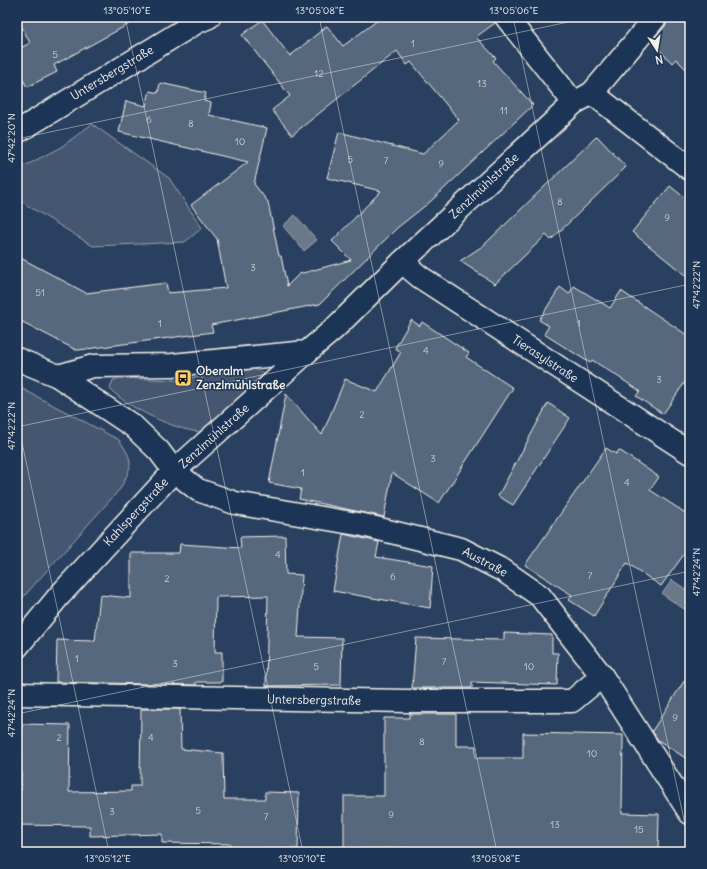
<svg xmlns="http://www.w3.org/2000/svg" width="707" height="869" font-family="Delius,sans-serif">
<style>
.green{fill:#445771;stroke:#9ca4ac}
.water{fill:#6a788a;stroke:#a1a8b0}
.building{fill:#56677d;stroke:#f4f1e8}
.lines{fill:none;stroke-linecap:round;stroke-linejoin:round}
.minor-casing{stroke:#f4f1e8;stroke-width:25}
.minor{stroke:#1d3557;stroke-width:22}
.ticks{fill:none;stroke:#f4f1e8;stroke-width:1;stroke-opacity:0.45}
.labels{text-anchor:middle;stroke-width:3;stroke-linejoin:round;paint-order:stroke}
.number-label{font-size:10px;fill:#cccecd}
.street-label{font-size:12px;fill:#f4f1e8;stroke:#1d3557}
.poi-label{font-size:12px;font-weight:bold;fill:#f4f1e8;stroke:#1d3557;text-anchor:start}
.neatline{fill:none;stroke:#f4f1e8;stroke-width:1.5}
.ticks-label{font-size:10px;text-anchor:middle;fill:#f4f1e8}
</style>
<rect width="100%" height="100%" fill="#2a4060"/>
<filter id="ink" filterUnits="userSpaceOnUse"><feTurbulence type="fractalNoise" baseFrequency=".025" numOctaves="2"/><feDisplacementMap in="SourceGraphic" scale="8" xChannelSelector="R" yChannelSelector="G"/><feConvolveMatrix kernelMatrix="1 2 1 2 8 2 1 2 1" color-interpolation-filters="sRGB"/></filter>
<g filter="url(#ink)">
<g class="green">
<path d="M92 124 169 178 202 228 185 242 93 246 17 199V170L61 147Z"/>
<path d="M254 369 264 373V381L237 404 199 432C173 429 128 408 110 389L113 380 123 378 175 380Z"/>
<path d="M17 386 119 440C135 462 132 466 120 489L17 604Z"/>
</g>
<g class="water">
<path d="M295 215 317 240 304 251 283 226Z"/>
<path d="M672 580 690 592V613L662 594Z"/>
</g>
<g class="building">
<path d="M17 17H142L54 65 57 72 27 87 17 69V50L30 43Z"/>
<path d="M382 17H494L495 23 476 37 496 58 493 61 533 105 431 201 397 228 320 304 211 325 213 332 79 350H76L17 319V256L86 293 166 283 168 293 226 288 217 239 191 205 248 162 119 132 126 101 146 106 150 91 158 93 160 83 206 93 204 101 211 103 209 115 267 128 254 184 268 202 279 256H281L287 286 299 274 351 260 332 241 381 191 327 178 339 132 423 154 459 120 411 62 407 65 397 51 292 135 272 110 290 96 242 35 262 20 290 56 327 26 343 46Z"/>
<path d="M668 17H690V73L676 59 672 63 652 42 666 25Z"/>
<path d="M597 136 626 167 551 240 546 235 495 284 460 261 484 245Z"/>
<path d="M670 186 690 202V279L632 232Z"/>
<path d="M574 286 610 308 621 291 690 337V375L663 414 636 396 640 391 592 360 590 363 544 334 549 326 539 320 560 287 569 294Z"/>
<path d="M411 320 420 326 422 322 469 353 466 357 513 388 439 503 392 473 384 517 299 499 301 489 269 483 286 394 322 435 345 379 377 392 401 352 395 348Z"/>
<path d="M548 403 570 418 513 505 498 496Z"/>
<path d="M606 448 616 454 619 450 659 477 650 490 690 516V546L661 586 627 563 594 616 569 600 572 595 525 565Z"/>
<path d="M343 534 379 542 376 557 433 566 430 608 333 591Z"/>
<path d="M285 536 286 574 302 575 298 637 342 638 341 685 266 686 268 596 216 597 215 652H222V682H196V685L56 682 57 640 95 641 100 595 131 598V553H179L180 544 241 548 240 537Z"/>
<path d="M504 633 552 635V653H558L557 685 472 682V688H412L416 638 504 640Z"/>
<path d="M690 672V761L658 740 652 731Z"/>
<path d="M141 709H180L181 749 223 753 224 799H265V792L299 793 298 849 230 848 231 844 162 843V834L90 836V826L17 825V791H21L22 724 70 725 69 792 131 791V786H140Z"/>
<path d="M410 714H456V746H476V758H523V733L623 735 622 813 659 814 658 852H416V848L344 849V796H384V718H409Z"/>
</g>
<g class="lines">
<defs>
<g id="minor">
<path d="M506 17 574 103"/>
<path d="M592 93 690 169"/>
<path d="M17 132 197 22 209 17"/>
<path d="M402 262 420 277 690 453"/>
<path d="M17 359 58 376 133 426 159 451 174 471 198 490 235 503 363 525 461 549 504 571 540 596 574 640 602 676 690 813"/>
<path d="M58 376 93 366 172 365 307 352 334 329 402 262 574 103 592 93 656 17"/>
<path d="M17 647 59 596 174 471 307 352"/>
<path d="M17 694 407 701H572L602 676"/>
</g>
</defs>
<use href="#minor" class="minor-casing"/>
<use href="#minor" class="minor"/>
</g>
</g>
<path class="ticks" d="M125 17 303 852M319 17 497 852M513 17 690 848M17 139 592 17M17 419 109 852M17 427 690 284M17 714 690 571"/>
<defs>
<symbol id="bus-square" viewBox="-11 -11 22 22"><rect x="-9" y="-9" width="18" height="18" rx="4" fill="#ffd166" stroke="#1d3557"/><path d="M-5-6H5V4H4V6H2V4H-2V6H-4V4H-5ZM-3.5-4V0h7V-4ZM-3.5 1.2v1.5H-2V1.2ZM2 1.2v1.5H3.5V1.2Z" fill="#111"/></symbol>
</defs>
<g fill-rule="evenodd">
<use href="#bus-square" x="173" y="368" width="20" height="20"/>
</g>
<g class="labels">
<g class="number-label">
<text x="413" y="47">1</text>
<text x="55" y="58">5</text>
<text x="319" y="77">12</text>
<text x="482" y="87">13</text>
<text x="504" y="114">11</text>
<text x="149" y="123">6</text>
<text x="191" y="127">8</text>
<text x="240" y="145">10</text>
<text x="350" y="163">5</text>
<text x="386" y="164">7</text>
<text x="441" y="167">9</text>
<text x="560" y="205">8</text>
<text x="667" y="221">9</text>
<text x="253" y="271">3</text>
<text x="40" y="296">51</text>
<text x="160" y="327">1</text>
<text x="579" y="327">1</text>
<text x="426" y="354">4</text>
<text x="659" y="383">3</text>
<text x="362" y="418">2</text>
<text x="433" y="462">3</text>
<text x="303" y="476">1</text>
<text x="627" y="486">4</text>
<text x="278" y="558">4</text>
<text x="590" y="579">7</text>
<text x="393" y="580">6</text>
<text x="167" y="582">2</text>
<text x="77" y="662">1</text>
<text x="444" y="665">7</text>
<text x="175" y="667">3</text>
<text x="316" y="670">5</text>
<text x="529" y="670">10</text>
<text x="675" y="721">9</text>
<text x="59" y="741">2</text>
<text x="151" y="741">4</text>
<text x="422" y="745">8</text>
<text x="592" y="757">10</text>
<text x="198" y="814">5</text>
<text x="112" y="815">3</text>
<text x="391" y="818">9</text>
<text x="266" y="820">7</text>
<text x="555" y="828">13</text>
<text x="639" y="833">15</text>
</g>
<g class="street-label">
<text transform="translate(112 73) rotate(-31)" y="4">Untersbergstraße</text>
<text transform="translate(484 186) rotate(-43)" y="4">Zenzlmühlstraße</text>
<text transform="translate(545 359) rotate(33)" y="4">Tierasylstraße</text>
<text transform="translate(214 436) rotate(-42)" y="4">Zenzlmühlstraße</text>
<text transform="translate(136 512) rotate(-47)" y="4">Kahlspergstraße</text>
<text transform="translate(485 562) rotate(28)" y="4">Austraße</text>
<text transform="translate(314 700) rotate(1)" y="4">Untersbergstraße</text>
</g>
<g class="poi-label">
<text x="196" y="375">Oberalm<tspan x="196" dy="14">Zenzlmühlstraße</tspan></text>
</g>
</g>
<rect width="707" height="869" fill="none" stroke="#1d3557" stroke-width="44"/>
<g transform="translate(657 50) rotate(168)" stroke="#1d3557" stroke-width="3" paint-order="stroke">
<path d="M0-3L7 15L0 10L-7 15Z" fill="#f4f1e8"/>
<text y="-6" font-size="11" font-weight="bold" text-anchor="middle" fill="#f4f1e8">N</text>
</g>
<rect x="22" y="22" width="663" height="825" class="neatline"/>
<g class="ticks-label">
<text x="127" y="14">13°05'10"E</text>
<text x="320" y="14">13°05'08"E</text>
<text x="514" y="14">13°05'06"E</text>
<text transform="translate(11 138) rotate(-90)" y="4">47°42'20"N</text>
<text transform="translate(696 285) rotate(-90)" y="4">47°42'22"N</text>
<text transform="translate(11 426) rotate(-90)" y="4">47°42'22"N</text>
<text transform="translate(696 572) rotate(-90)" y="4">47°42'24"N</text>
<text transform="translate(11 713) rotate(-90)" y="4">47°42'24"N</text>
<text x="108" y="862">13°05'12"E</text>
<text x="302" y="862">13°05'10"E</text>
<text x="496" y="862">13°05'08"E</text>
</g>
</svg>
